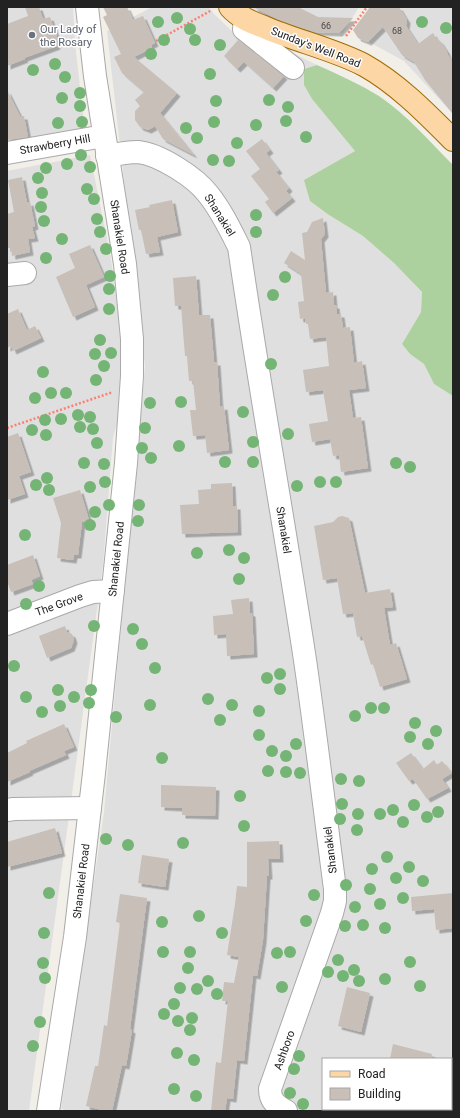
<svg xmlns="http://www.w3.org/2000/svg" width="460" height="1118" font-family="Roboto,sans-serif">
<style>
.residential{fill:#e0dfdf;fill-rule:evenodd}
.forest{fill:#add19e}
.building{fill:#c7bfb8;filter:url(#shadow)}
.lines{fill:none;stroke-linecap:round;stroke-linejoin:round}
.minor-casing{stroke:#a9a9a9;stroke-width:24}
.major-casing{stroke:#a06b00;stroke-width:24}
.path{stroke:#fa8072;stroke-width:2.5;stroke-dasharray:2 2;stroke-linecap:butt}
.minor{stroke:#fff;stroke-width:22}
.major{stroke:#fcd6a4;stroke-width:22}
.tree{fill:#74b475}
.worship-dot{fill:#6b7280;stroke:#fff;stroke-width:1.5}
.labels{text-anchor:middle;stroke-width:3;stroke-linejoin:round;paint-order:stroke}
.number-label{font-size:9px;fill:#4b4948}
.worship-label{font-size:11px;fill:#5b616d;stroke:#fff;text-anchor:start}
.street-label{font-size:11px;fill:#222;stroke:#fff}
</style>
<defs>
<filter id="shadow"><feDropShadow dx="3.5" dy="3.5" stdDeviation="0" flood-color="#0004"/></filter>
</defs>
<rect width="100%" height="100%" fill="#f2efe9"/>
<g class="residential">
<path d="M7 7H73L75 43 85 131 7 148Z"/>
<path d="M152 7H209L214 14 235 34 248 31 317 65 304 69V85L312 99 355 151 304 180 329 215 363 236 394 263 422 292 421 312 402 344 410 354 424 364 434 384 453 396V1111H71L61 1109 104 812 145 366 107 31ZM323 1059H451V1109H323Z"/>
<path d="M246 7H359L343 33 303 32 248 9Z"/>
<path d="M375 7H453V114L404 61 356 35Z"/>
<path d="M90 155 110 253 116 295 122 350V409L113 437 103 565 29 1111H7V171Z"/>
</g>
<path class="forest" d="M317 65C338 74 359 84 379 96 407 115 430 142 453 165V396L434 384 424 364 410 354 402 344 421 312 422 292 394 263 363 236 329 215 310 201 304 180 355 151 312 99 304 85V69Z"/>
<g class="building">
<path d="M25 7H39L43 19 50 17 58 40 55 41 57 46 24 58 25 59 7 66V24L28 16Z"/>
<path d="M103 7H127L133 20 143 16 155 43 151 45 152 48 134 57 177 93 160 113 194 155 163 139 155 126 148 130 140 127 135 120V111L140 106 135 100 144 92 122 73 114 57 121 54 103 17 107 15Z"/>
<path d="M253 7H298L318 17 353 18 339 33 314 32 281 21Z"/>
<path d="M370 7H399L407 20 406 26 418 44 433 33 436 38 440 41 446 50 448 55 453 62V114L425 80 414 62 402 55 383 27 368 42 358 38 353 30Z"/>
<path d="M238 40 284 76 273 88 244 62 237 69 224 56Z"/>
<path d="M7 90 20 116H24L28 137 7 140Z"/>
<path d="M262 139 270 150 266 153 279 170 276 172 289 188 286 191 292 198 273 213 265 202 269 199 251 176 260 169 246 151Z"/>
<path d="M22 177 27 203 30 202 35 226 32 227 35 238 28 239 30 252 12 256 11 248H7V214L14 212 8 180Z"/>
<path d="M172 200 178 232 157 237 160 252 146 254 141 230H139L135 210 150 207 149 205Z"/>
<path d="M323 218 325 234 321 239 326 293 333 292 334 305H336L337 314H341L343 328 350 327 354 363 362 361 366 388 349 390 353 418 361 417 368 468 341 472 339 455 333 456 330 439 312 442 309 424 328 421 323 390 306 392 303 370 329 366 326 337 310 339 308 324H306L305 318 300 319 298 302 304 301 301 274 284 263 291 251 305 260 302 233 307 232 312 222Z"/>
<path d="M90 245 104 277 86 285 95 307 73 317 56 277 75 268 69 254Z"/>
<path d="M196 276 199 315H210L214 362H217L220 407 224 406 229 450 207 453 205 435 193 436 190 410H196L193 381H189L187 356H185L181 306H175L173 278Z"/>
<path d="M18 309 27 330 35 326 41 338 13 351 11 346 7 348V314Z"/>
<path d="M18 433 31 472 19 476 25 494 7 500V437Z"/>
<path d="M232 483 233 506H237L238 532 182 534 180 505 199 504 198 490 211 489V484Z"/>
<path d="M80 490 89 520 82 522 78 555H74L73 560 57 558 61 523 53 498Z"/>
<path d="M342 516 349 518 365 593 390 589 393 607 384 608 390 645 396 643 407 679 380 687 373 664 371 665 362 636 357 637 353 613 343 614 337 578 323 580 314 526 333 522 338 517Z"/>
<path d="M33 555 40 576 31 580 33 584 11 592 7 581V565Z"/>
<path d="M249 598 250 613H252L254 654 227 656 226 634 214 635 213 616 233 614 231 600Z"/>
<path d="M65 626 67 632 72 634 74 640 71 648 47 658 39 636Z"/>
<path d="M64 724 74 747 64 751 66 755 29 771 30 772 7 782V753L27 743 26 741Z"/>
<path d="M411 753 423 769 434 760 437 765 442 761 452 773 442 779 448 788 427 799 413 779 409 781 396 763Z"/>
<path d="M161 785 216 787 215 816 182 815V808L161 807Z"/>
<path d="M55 828 62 853 7 867V842Z"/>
<path d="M279 841 280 859H268L269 876H267L263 940 257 976 253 975 244 1061 237 1060 233 1099 227 1098 225 1111H211L216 1062 221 1063 228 1001H222L224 982 234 983 239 957 227 955 235 904 237 886 247 887V842Z"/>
<path d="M142 855 169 859 165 887 138 883Z"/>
<path d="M453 893V928L436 930 434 909 412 911 411 897Z"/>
<path d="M120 894 147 898 130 1029 132 1030 126 1066 122 1065 112 1111H106L86 1106 95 1066H98L104 1025 107 1026 120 923 116 922Z"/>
<path d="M347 987 370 993 361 1032 338 1026Z"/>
<path d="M393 1044 432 1054 431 1059H390Z"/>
</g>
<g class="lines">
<defs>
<g id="minor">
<path d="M245 20 244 29 293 68"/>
<path d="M7 153 104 136"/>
<path d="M107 156C117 154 128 152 138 152 159 154 195 177 208 194 221 210 230 229 239 247 259 385 284 522 305 660 316 736 325 813 335 889V901L332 913 270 1089C270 1101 276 1105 286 1111"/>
<path d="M7 275 25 273"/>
<path d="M7 624 80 596 93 592 113 591"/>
<path d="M7 810 14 809 90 808"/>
<path d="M48 1111 75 937 94 773 126 463 132 376V339L125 264 95 76 87 7"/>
</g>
<path id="major" d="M230 7C240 18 251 22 264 27 296 41 333 49 364 65 398 84 426 113 453 140"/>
</defs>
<use href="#minor" class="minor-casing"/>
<use href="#major" class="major-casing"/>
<g class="path">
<path d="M346 36 367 7"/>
<path d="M156 41 212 10"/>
<path d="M7 428 113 392"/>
</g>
<use href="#minor" class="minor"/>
<use href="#major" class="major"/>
</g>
<g class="tree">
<circle cx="177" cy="18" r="6"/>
<circle cx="158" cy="22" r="6"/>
<circle cx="422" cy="22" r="6"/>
<circle cx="446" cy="28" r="6"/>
<circle cx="190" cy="29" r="6"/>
<circle cx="164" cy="40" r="6"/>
<circle cx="195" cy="40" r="6"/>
<circle cx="220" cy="45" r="6"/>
<circle cx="151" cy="54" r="6"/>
<circle cx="55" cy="64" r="6"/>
<circle cx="33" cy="70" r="6"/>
<circle cx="210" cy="74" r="6"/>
<circle cx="65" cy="77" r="6"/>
<circle cx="80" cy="93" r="6"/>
<circle cx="62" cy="98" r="6"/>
<circle cx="269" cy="100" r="6"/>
<circle cx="216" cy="101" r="6"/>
<circle cx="80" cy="106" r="6"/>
<circle cx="288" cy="107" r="6"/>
<circle cx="286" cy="121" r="6"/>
<circle cx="82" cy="122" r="6"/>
<circle cx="214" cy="122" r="6"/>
<circle cx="58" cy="123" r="6"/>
<circle cx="256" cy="125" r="6"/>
<circle cx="186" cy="128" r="6"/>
<circle cx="306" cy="137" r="6"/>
<circle cx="197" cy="138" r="6"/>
<circle cx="237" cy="143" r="6"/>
<circle cx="81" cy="155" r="6"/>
<circle cx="213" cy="160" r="6"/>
<circle cx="229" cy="161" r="6"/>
<circle cx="67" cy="164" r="6"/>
<circle cx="90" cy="167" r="6"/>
<circle cx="46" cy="168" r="6"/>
<circle cx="38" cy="178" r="6"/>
<circle cx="87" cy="189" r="6"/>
<circle cx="42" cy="193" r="6"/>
<circle cx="94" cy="199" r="6"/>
<circle cx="41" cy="207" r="6"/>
<circle cx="256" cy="215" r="6"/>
<circle cx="97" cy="219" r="6"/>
<circle cx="44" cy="221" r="6"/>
<circle cx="100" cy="232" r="6"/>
<circle cx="256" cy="232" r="6"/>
<circle cx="62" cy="239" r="6"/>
<circle cx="106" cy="249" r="6"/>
<circle cx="46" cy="258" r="6"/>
<circle cx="110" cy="276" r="6"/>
<circle cx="285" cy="277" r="6"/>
<circle cx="109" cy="289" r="6"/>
<circle cx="273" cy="295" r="6"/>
<circle cx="109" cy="309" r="6"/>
<circle cx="100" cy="340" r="6"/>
<circle cx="111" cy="353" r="6"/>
<circle cx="95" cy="354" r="6"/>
<circle cx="271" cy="364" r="6"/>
<circle cx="104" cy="366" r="6"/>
<circle cx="43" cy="372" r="6"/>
<circle cx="96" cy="380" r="6"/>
<circle cx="51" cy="393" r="6"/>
<circle cx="66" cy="393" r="6"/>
<circle cx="35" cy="398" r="6"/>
<circle cx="181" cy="402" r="6"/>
<circle cx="150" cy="403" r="6"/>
<circle cx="243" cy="412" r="6"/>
<circle cx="78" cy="415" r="6"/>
<circle cx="90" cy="417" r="6"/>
<circle cx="61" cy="419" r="6"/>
<circle cx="45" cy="420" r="6"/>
<circle cx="80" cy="427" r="6"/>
<circle cx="145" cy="428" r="6"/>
<circle cx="93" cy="429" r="6"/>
<circle cx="32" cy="430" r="6"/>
<circle cx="288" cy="434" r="6"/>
<circle cx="46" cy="435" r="6"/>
<circle cx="253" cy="442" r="6"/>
<circle cx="97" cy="443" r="6"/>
<circle cx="179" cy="446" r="6"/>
<circle cx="142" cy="448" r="6"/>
<circle cx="151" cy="458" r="6"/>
<circle cx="225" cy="462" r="6"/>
<circle cx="253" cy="462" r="6"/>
<circle cx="84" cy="463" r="6"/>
<circle cx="396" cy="463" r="6"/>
<circle cx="104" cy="464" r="6"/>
<circle cx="410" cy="467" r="6"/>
<circle cx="47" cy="478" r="6"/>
<circle cx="105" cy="482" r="6"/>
<circle cx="320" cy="482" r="6"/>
<circle cx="336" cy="482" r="6"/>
<circle cx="36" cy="485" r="6"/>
<circle cx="297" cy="486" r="6"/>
<circle cx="90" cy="487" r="6"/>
<circle cx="49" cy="490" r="6"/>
<circle cx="109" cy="505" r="6"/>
<circle cx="139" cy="505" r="6"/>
<circle cx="95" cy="512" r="6"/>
<circle cx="138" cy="521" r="6"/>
<circle cx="90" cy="525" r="6"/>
<circle cx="25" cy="535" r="6"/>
<circle cx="229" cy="550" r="6"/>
<circle cx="197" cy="553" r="6"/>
<circle cx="244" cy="558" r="6"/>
<circle cx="239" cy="579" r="6"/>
<circle cx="39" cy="586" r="6"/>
<circle cx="26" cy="604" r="6"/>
<circle cx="94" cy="626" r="6"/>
<circle cx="133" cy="629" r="6"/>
<circle cx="142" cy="644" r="6"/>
<circle cx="14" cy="666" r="6"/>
<circle cx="155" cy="668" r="6"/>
<circle cx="280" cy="674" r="6"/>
<circle cx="267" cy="678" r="6"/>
<circle cx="280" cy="689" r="6"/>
<circle cx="58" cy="690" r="6"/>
<circle cx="91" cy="690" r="6"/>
<circle cx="26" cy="697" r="6"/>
<circle cx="74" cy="697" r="6"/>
<circle cx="208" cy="699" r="6"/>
<circle cx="89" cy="703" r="6"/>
<circle cx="150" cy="705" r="6"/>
<circle cx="232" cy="705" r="6"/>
<circle cx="60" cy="706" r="6"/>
<circle cx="371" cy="708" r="6"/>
<circle cx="384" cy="708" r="6"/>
<circle cx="259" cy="711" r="6"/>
<circle cx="42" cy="712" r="6"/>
<circle cx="355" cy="716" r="6"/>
<circle cx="116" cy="717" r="6"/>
<circle cx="220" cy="720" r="6"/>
<circle cx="415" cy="723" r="6"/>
<circle cx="436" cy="731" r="6"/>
<circle cx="259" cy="735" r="6"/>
<circle cx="410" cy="737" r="6"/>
<circle cx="296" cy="744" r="6"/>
<circle cx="428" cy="744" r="6"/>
<circle cx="272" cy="751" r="6"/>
<circle cx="286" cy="756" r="6"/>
<circle cx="162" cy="758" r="6"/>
<circle cx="268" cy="771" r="6"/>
<circle cx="286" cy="772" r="6"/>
<circle cx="300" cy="773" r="6"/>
<circle cx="341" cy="779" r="6"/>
<circle cx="359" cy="781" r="6"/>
<circle cx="240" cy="796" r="6"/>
<circle cx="342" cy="804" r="6"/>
<circle cx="414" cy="805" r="6"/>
<circle cx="393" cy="810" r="6"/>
<circle cx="438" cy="812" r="6"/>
<circle cx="358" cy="814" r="6"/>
<circle cx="380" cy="814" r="6"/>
<circle cx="427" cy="817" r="6"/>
<circle cx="340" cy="819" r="6"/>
<circle cx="403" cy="822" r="6"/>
<circle cx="244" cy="826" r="6"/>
<circle cx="357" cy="830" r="6"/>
<circle cx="106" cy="839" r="6"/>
<circle cx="183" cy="843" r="6"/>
<circle cx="128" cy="845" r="6"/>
<circle cx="387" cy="857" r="6"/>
<circle cx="409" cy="867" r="6"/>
<circle cx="372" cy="869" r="6"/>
<circle cx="396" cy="878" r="6"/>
<circle cx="423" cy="881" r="6"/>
<circle cx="346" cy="885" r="6"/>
<circle cx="370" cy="889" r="6"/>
<circle cx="49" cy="893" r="6"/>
<circle cx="314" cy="895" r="6"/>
<circle cx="403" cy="898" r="6"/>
<circle cx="380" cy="904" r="6"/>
<circle cx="355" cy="907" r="6"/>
<circle cx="199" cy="916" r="6"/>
<circle cx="306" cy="921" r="6"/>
<circle cx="162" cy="922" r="6"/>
<circle cx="363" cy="925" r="6"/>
<circle cx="345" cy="926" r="6"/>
<circle cx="385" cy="928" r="6"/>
<circle cx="44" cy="933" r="6"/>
<circle cx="222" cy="933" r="6"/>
<circle cx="163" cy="952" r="6"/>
<circle cx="190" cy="952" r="6"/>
<circle cx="290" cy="952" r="6"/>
<circle cx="277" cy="953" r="6"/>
<circle cx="338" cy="960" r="6"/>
<circle cx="410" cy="962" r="6"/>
<circle cx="43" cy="963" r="6"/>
<circle cx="188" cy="968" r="6"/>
<circle cx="354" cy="970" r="6"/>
<circle cx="328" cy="972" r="6"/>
<circle cx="343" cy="976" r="6"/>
<circle cx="45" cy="978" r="6"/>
<circle cx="385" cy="979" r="6"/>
<circle cx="208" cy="981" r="6"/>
<circle cx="359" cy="981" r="6"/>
<circle cx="420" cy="986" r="6"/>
<circle cx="282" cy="987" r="6"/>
<circle cx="180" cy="988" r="6"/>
<circle cx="197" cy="989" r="6"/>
<circle cx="217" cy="994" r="6"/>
<circle cx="174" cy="1004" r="6"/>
<circle cx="164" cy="1014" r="6"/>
<circle cx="192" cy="1018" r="6"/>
<circle cx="178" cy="1021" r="6"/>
<circle cx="40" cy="1022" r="6"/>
<circle cx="190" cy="1030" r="6"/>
<circle cx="33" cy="1046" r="6"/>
<circle cx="177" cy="1053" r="6"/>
<circle cx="299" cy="1056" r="6"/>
<circle cx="194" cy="1060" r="6"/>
<circle cx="294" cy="1069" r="6"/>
<circle cx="174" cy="1089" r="6"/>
<circle cx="290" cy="1093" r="6"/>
<circle cx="196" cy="1096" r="6"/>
<circle cx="303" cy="1104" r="6"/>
</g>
<circle class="worship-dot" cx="32" cy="35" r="4"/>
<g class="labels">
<g class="number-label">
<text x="326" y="29">66</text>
<text x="397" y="34">68</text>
</g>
<g class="worship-label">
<text x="40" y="33">Our Lady of<tspan x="40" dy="13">the Rosary</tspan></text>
</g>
<g class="street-label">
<text transform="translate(316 47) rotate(21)" y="4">Sunday's Well Road</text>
<text transform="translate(55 144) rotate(-10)" y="4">Strawberry Hill</text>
<text transform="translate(220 215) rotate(58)" y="4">Shanakiel</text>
<text transform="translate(120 237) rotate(81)" y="4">Shanakiel Road</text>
<text transform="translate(284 530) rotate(81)" y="4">Shanakiel</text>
<text transform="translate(116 559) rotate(-84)" y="4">Shanakiel Road</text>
<text transform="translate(59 604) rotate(-20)" y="4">The Grove</text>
<text transform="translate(330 850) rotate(-97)" y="4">Shanakiel</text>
<text transform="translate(81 881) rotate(-83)" y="4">Shanakiel Road</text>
<text transform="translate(284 1050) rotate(-70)" y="4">Ashboro</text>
</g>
</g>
<rect width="460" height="1118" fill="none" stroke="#222222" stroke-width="16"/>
<rect x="322" y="1058" width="130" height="52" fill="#ffffff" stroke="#a7a7a7"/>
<rect x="330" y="1071" width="20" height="6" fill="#fcd6a4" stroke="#a7a7a7"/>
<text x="358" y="1078" font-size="12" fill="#222222">Road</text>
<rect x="330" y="1088" width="20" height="12" fill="#c7bfb8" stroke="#a7a7a7"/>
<text x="358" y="1098" font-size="12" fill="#222222">Building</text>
</svg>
